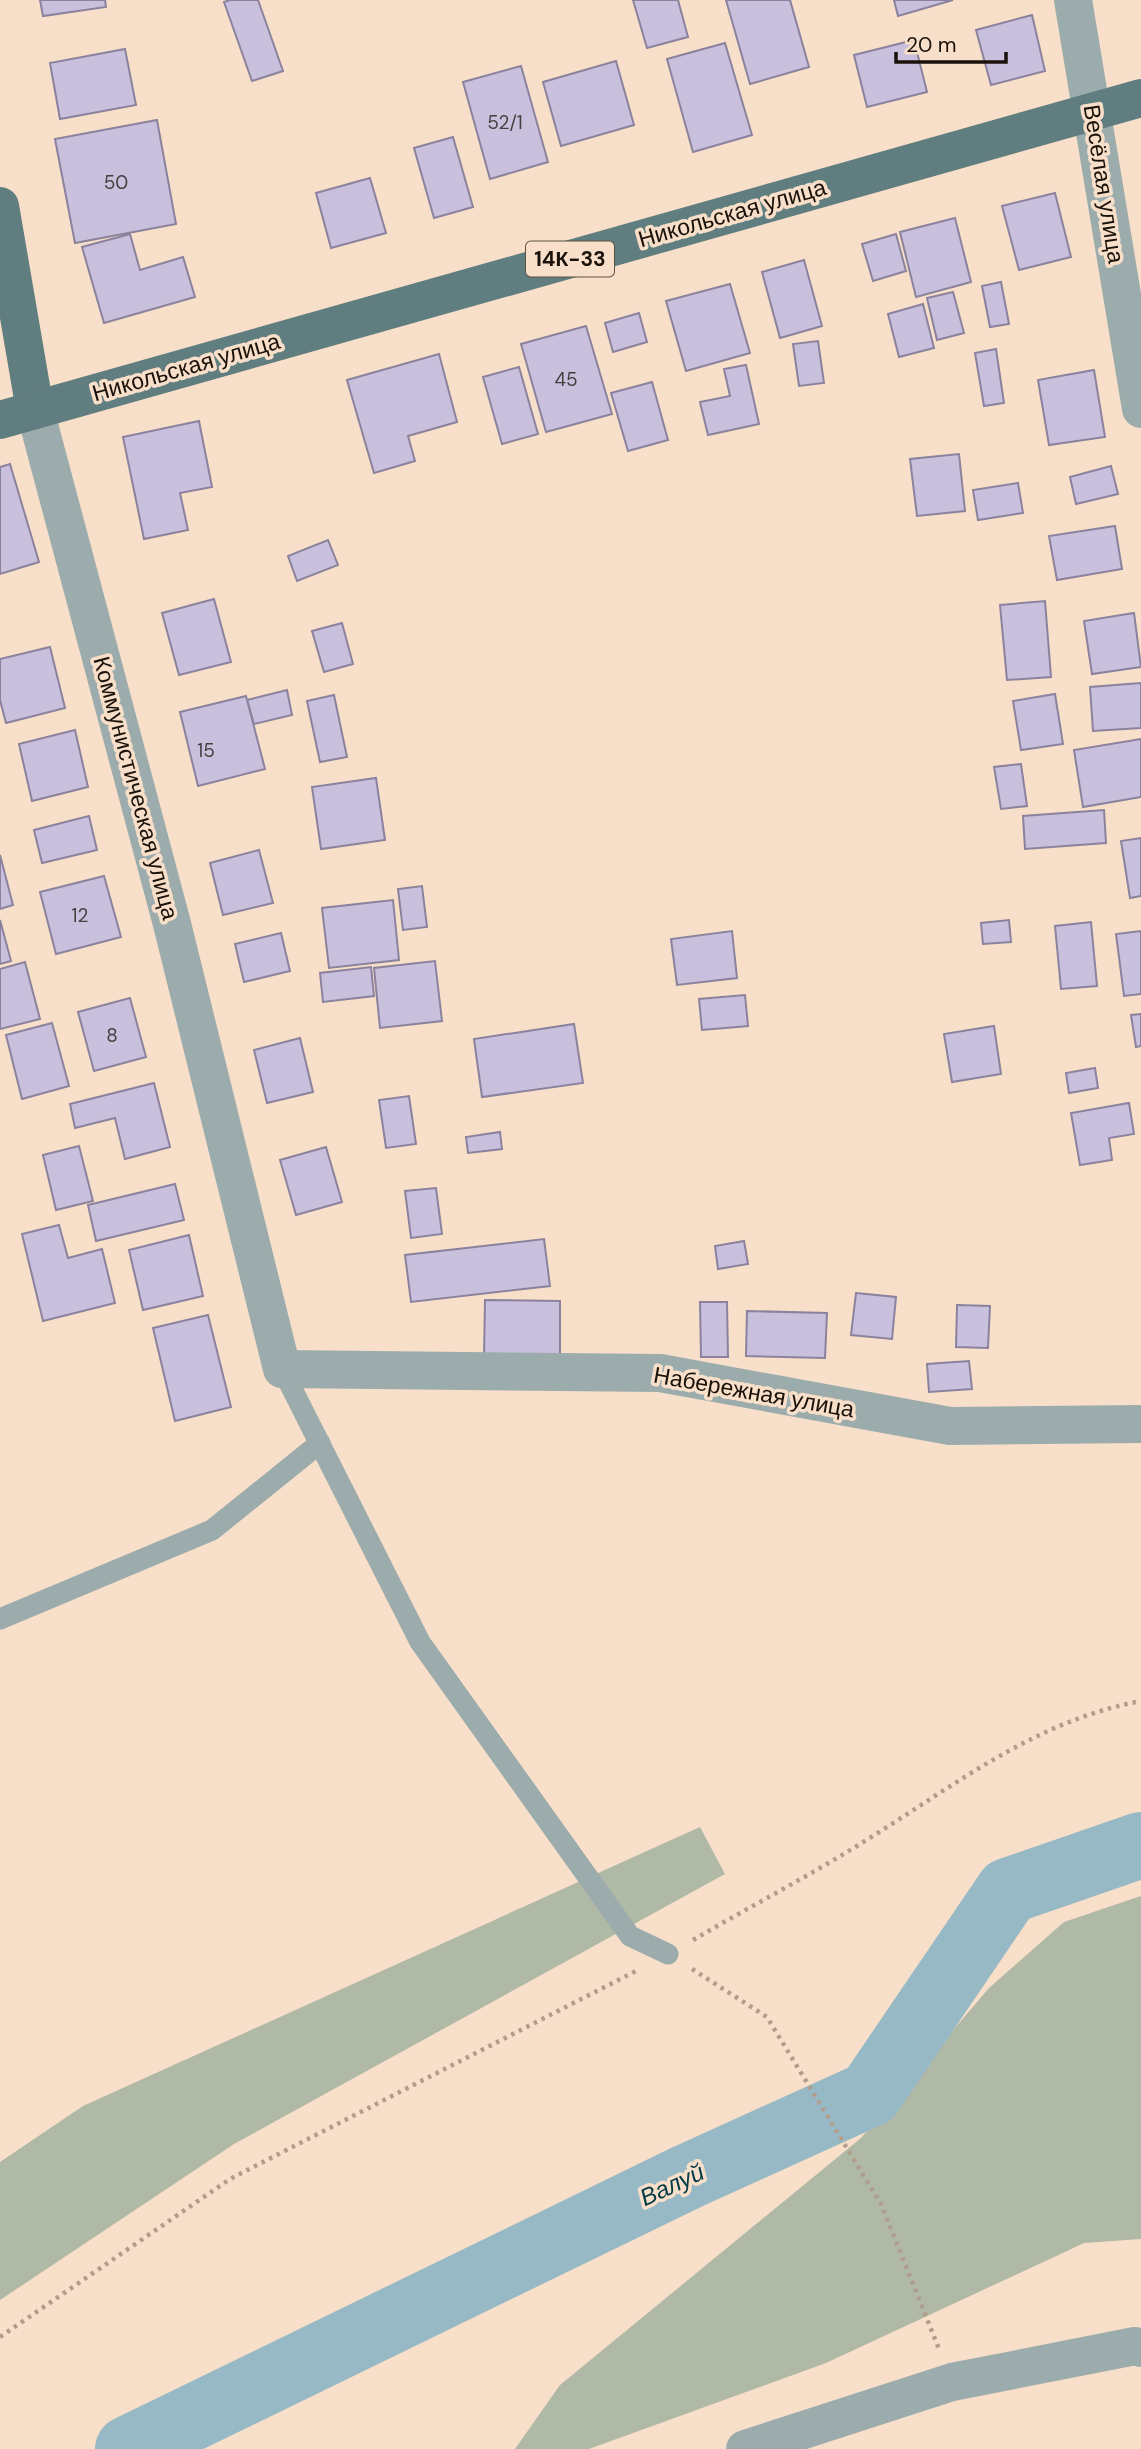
<svg xmlns="http://www.w3.org/2000/svg" width="1141" height="2449" font-family="'DM Sans',sans-serif">
<style>
.green{fill:#b0b8a6}
.lines{fill:none;stroke-linecap:round;stroke-linejoin:round}
.river{stroke:#97b9c5;stroke-width:66}
.building{fill:#c9c0dd;stroke:#8b839d;stroke-width:2}
.path{stroke:#b09d8c;stroke-width:4.5;stroke-dasharray:3.5 5;stroke-linecap:butt}
.service{stroke:#9cacad;stroke-width:21}
.minor{stroke:#9cacad;stroke-width:38}
.primary{stroke:#607d7f;stroke-width:38}
.labels{text-anchor:middle;stroke-width:7;stroke-linejoin:round;paint-order:stroke}
.number-label{font-size:19px;fill:#463e3f}
.shield{fill:#f7dfc9;stroke:#5c5043;stroke-width:2}
.shield-label{font-size:21px;font-weight:bold;fill:#1a120a}
.street-label{font-size:23px;fill:#1a120a;stroke:#f7dfc9}
.water-label{font-size:24px;font-style:italic;fill:#063b48;stroke:#f7dfc9}
</style>
<rect width="100%" height="100%" fill="#f7dfc9"/>
<g class="green">
<path d="M700 1827 725 1874 234 2144 0 2300V2162L83 2106Z"/>
<path d="M1141 1896V2239L1084 2243 826 2363 589 2449H515L560 2385 861 2138 989 1988 1064 1922Z"/>
</g>
<g class="lines">
<path class="river" d="M128 2449 687 2177 870 2094 1008 1891 1141 1845"/>
</g>
<g class="building">
<path d="M40 0H105L106 7 43 16Z"/>
<path d="M230 0H258L283 71 252 81 224 2Z"/>
<path d="M633 0H678L688 37 647 48Z"/>
<path d="M726 0H790L809 67 750 84Z"/>
<path d="M894 0H953L898 16Z"/>
<path d="M1032 15 1045 71 991 85 976 30Z"/>
<path d="M914 40 927 92 867 107 854 55Z"/>
<path d="M725 43 752 135 693 152 667 59Z"/>
<path d="M125 49 136 105 60 119 50 63Z"/>
<path d="M616 61 634 125 561 146 543 82Z"/>
<path d="M521 66 548 162 490 179 463 82Z"/>
<path d="M157 120 176 224 75 243 55 139Z"/>
<path d="M453 137 473 207 434 218 414 148Z"/>
<path d="M370 178 386 233 331 248 316 193Z"/>
<path d="M1055 193 1071 257 1019 270 1002 206Z"/>
<path d="M955 218 971 282 916 297 900 232Z"/>
<path d="M130 234 140 270 183 257 195 297 104 323 82 247Z"/>
<path d="M896 234 906 271 873 281 862 244Z"/>
<path d="M804 260 822 326 780 338 762 272Z"/>
<path d="M1001 282 1009 324 990 327 982 286Z"/>
<path d="M730 284 750 353 686 371 666 301Z"/>
<path d="M953 292 964 333 937 340 927 298Z"/>
<path d="M923 304 934 348 899 357 888 314Z"/>
<path d="M639 313 647 342 613 352 605 323Z"/>
<path d="M586 326 612 414 546 432 521 344Z"/>
<path d="M818 341 824 383 799 386 793 344Z"/>
<path d="M996 349 1004 403 984 406 975 353Z"/>
<path d="M439 354 457 422 408 436 415 461 374 473 347 380Z"/>
<path d="M746 365 759 424 708 435 700 402 730 396 724 369Z"/>
<path d="M519 367 538 434 502 444 483 377Z"/>
<path d="M1094 370 1105 437 1049 445 1038 380Z"/>
<path d="M652 382 668 440 628 451 611 393Z"/>
<path d="M199 421 212 487 180 493 188 530 144 539 123 437Z"/>
<path d="M959 454 965 511 917 516 910 459Z"/>
<path d="M10 464 39 562 0 574V467Z"/>
<path d="M1111 466 1118 494 1076 504 1070 477Z"/>
<path d="M1018 483 1023 513 978 520 973 490Z"/>
<path d="M1115 526 1122 569 1057 580 1049 536Z"/>
<path d="M328 540 338 565 297 581 288 556Z"/>
<path d="M214 599 231 662 179 675 162 613Z"/>
<path d="M1045 601 1051 677 1007 680 1000 605Z"/>
<path d="M1134 613 1141 667 1092 674 1084 621Z"/>
<path d="M342 623 353 664 324 672 312 631Z"/>
<path d="M50 647 65 708 6 723 0 700V659Z"/>
<path d="M1141 683V728L1093 731 1090 687Z"/>
<path d="M287 690 292 715 254 724 247 700Z"/>
<path d="M1055 694 1063 744 1021 750 1013 701Z"/>
<path d="M334 695 347 757 320 762 307 701Z"/>
<path d="M246 696 265 769 198 786 180 712Z"/>
<path d="M75 730 88 787 32 801 19 744Z"/>
<path d="M1141 739V797L1083 807 1074 750Z"/>
<path d="M1021 764 1027 806 1001 809 994 767Z"/>
<path d="M376 778 385 840 321 849 312 787Z"/>
<path d="M1104 810 1106 843 1025 849 1023 816Z"/>
<path d="M89 816 97 850 42 863 34 830Z"/>
<path d="M1141 838V896L1130 898 1121 841Z"/>
<path d="M259 850 273 903 223 915 210 863Z"/>
<path d="M0 855 13 905 0 909Z"/>
<path d="M104 876 121 937 56 954 40 892Z"/>
<path d="M422 886 427 927 403 930 398 889Z"/>
<path d="M393 900 399 960 329 968 322 908Z"/>
<path d="M0 920 11 961 0 964Z"/>
<path d="M1009 920 1011 942 983 944 981 923Z"/>
<path d="M1091 922 1097 986 1061 989 1055 926Z"/>
<path d="M732 931 737 978 677 985 671 939Z"/>
<path d="M1141 931V994L1124 996 1116 934Z"/>
<path d="M281 933 290 971 244 982 235 944Z"/>
<path d="M435 961 442 1021 380 1028 374 968Z"/>
<path d="M25 962 40 1019 0 1029V969Z"/>
<path d="M371 967 374 996 323 1002 320 973Z"/>
<path d="M745 995 748 1026 702 1030 699 999Z"/>
<path d="M130 998 146 1057 94 1071 78 1012Z"/>
<path d="M1141 1014V1046L1136 1047 1131 1015Z"/>
<path d="M52 1023 69 1086 22 1099 6 1035Z"/>
<path d="M574 1024 583 1083 482 1097 474 1039Z"/>
<path d="M994 1026 1001 1074 952 1082 944 1034Z"/>
<path d="M300 1038 313 1092 267 1103 254 1050Z"/>
<path d="M1095 1068 1098 1088 1069 1093 1066 1073Z"/>
<path d="M154 1083 170 1147 125 1159 115 1118 75 1128 70 1104Z"/>
<path d="M409 1096 416 1144 386 1148 379 1100Z"/>
<path d="M1129 1103 1134 1134 1109 1138 1112 1160 1080 1165 1071 1113Z"/>
<path d="M500 1132 502 1149 468 1153 466 1137Z"/>
<path d="M79 1146 93 1201 56 1210 43 1155Z"/>
<path d="M326 1147 342 1202 296 1215 280 1160Z"/>
<path d="M175 1184 184 1220 96 1241 88 1205Z"/>
<path d="M436 1188 442 1234 411 1238 405 1191Z"/>
<path d="M59 1225 68 1258 102 1249 115 1303 43 1321 22 1234Z"/>
<path d="M189 1235 203 1296 143 1310 129 1250Z"/>
<path d="M544 1239 550 1286 411 1302 405 1255Z"/>
<path d="M744 1241 748 1264 718 1269 715 1246Z"/>
<path d="M856 1293 896 1297 892 1339 851 1335Z"/>
<path d="M485 1300 560 1301V1357H484Z"/>
<path d="M700 1302H727L728 1357H701Z"/>
<path d="M957 1305 990 1306 988 1348 956 1347Z"/>
<path d="M747 1311 827 1313 825 1358 746 1356Z"/>
<path d="M208 1315 231 1407 175 1421 153 1328Z"/>
<path d="M969 1361 972 1389 929 1392 927 1364Z"/>
</g>
<g class="lines">
<g class="path">
<path d="M693 1940C751 1906 811 1875 868 1839 957 1784 1035 1721 1141 1701"/>
<path d="M692 1969 767 2017 881 2204 939 2349"/>
<path d="M0 2337 230 2179 636 1971"/>
</g>
<g class="service">
<path d="M282 1369 420 1642 630 1936 668 1954"/>
<path d="M0 1619 212 1530 320 1443"/>
</g>
<g class="minor">
<path d="M1073 0 1141 409"/>
<path d="M35 410 172 924 282 1369 660 1373 950 1426 1141 1424"/>
<path d="M745 2449 952 2382 1135 2346 1141 2348"/>
</g>
<g class="primary">
<path d="M0 206 35 410"/>
<path d="M0 420 1141 98"/>
</g>
</g>
<g class="labels">
<g class="number-label">
<text x="505" y="129">52/1</text>
<text x="116" y="189">50</text>
<text x="566" y="386">45</text>
<text x="206" y="757">15</text>
<text x="80" y="922">12</text>
<text x="112" y="1042">8</text>
</g>
<rect class="shield" x="526" y="241.5" width="88" height="35" rx="5"/>
<g class="shield-label">
<text x="570" y="266">14К-33</text>
</g>
<g class="street-label">
<text transform="translate(1104 184) rotate(81)" y="8">Весёлая улица</text>
<text transform="translate(732 213) rotate(-16)" y="8">Никольская улица</text>
<text transform="translate(186 367) rotate(-16)" y="8">Никольская улица</text>
<text transform="translate(136 788) rotate(75)" y="8">Коммунистическая улица</text>
<text transform="translate(754 1392) rotate(10)" y="8">Набережная улица</text>
</g>
<g class="water-label">
<text transform="translate(672 2185) rotate(-25)" y="8">Валуй</text>
</g>
</g>
<path d="M896 52v10h110v-10" fill="none" stroke="#1a120a" stroke-width="3.5"/>
<text x="906" y="52" font-size="21" fill="#1a120a" stroke="#f7dfc9" stroke-width="5" paint-order="stroke">20 m</text>
</svg>
